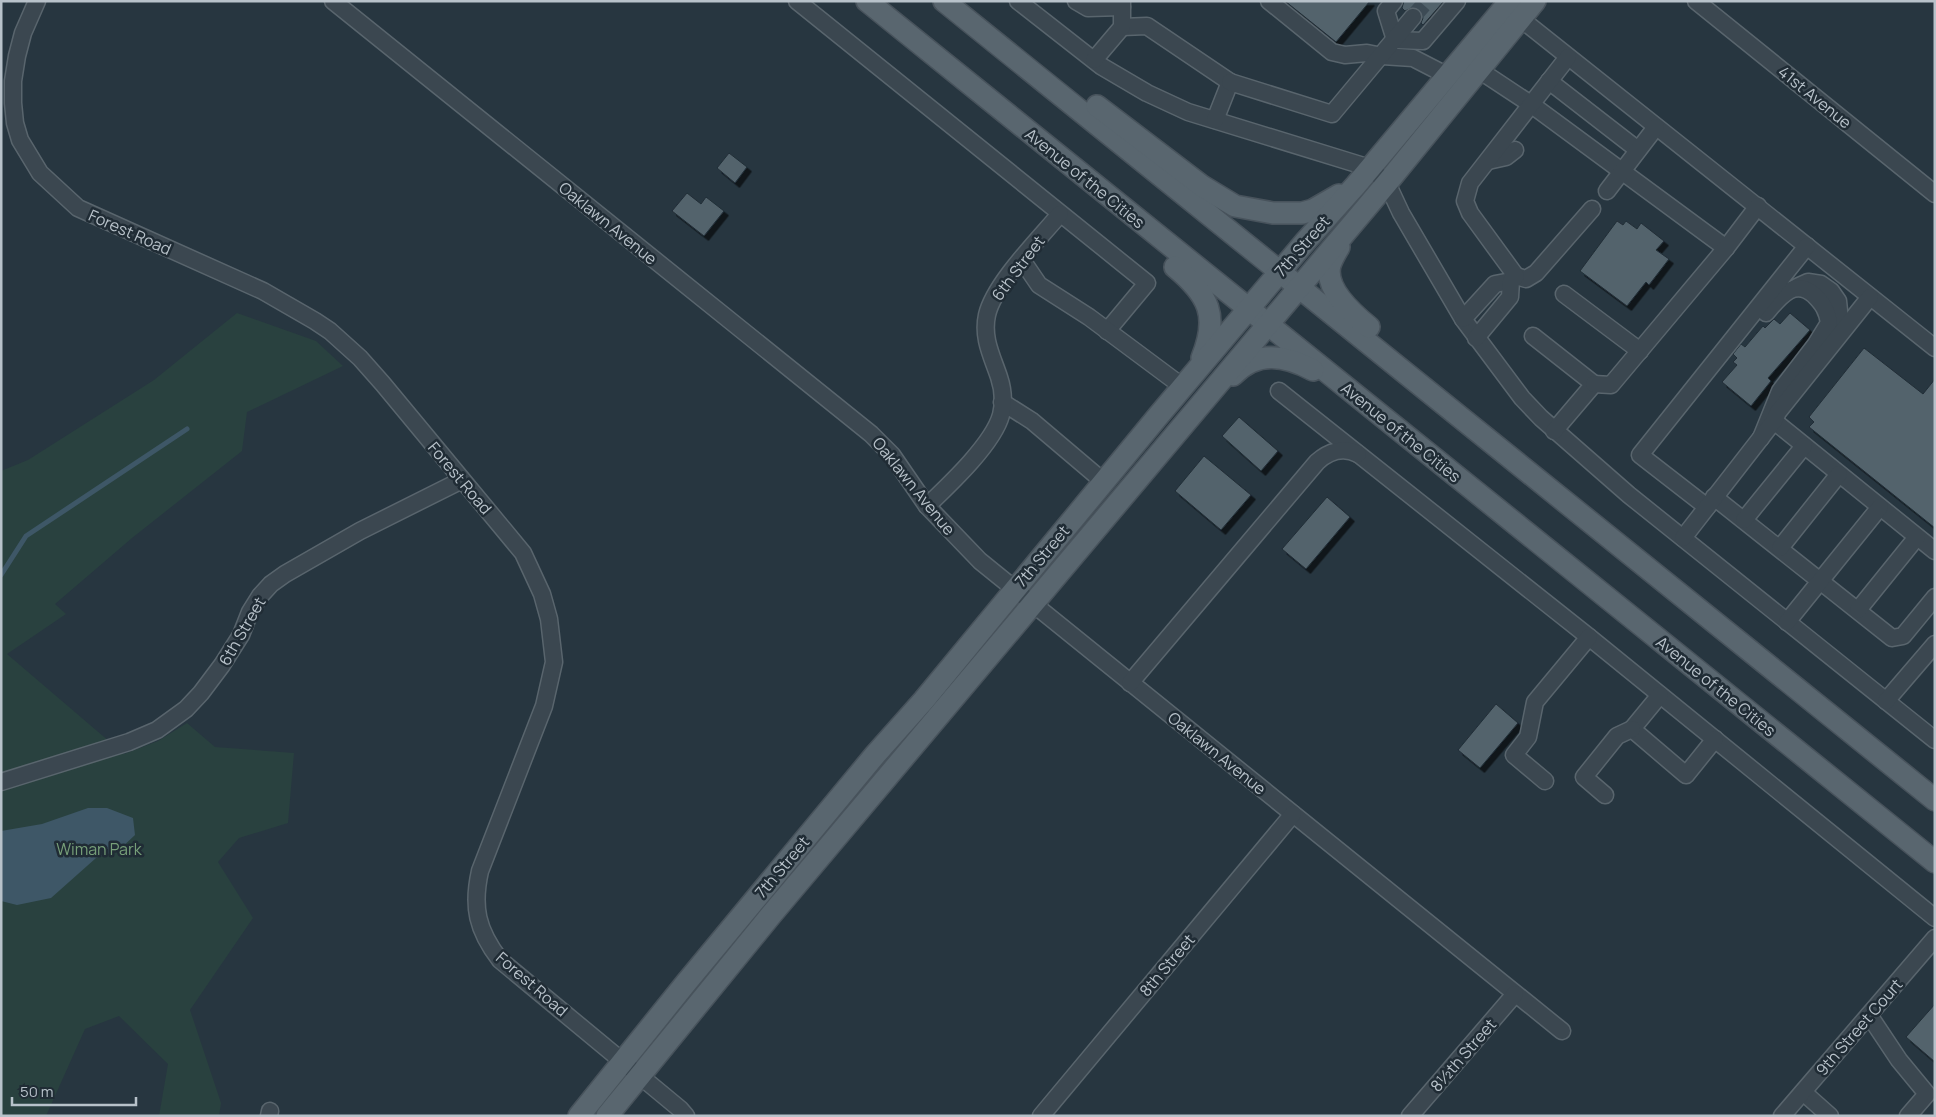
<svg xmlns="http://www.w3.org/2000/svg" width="1936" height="1117" font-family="Manrope,sans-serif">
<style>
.green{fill:#29413f}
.water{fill:#3e5767}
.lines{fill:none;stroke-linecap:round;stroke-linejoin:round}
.stream{stroke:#3e5767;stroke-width:5}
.building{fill:#52636c;stroke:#222e37;filter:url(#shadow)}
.minor-tunnel{stroke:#3d4b55;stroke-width:16;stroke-dasharray:16 8;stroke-linecap:butt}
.minor-casing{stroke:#59656d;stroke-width:19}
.major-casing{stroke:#48535c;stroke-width:24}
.minor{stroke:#3b4750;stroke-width:16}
.major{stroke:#59666f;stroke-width:21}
.labels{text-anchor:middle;stroke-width:5;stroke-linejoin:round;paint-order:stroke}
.street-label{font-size:16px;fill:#b8c2ca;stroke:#202c35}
.park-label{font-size:16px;fill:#779f79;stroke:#202c35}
</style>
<defs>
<filter id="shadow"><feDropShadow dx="4.5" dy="4.5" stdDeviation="0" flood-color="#0009"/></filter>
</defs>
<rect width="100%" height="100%" fill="#273640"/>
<path class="green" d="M237 313 316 341 343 366 247 412 242 451 132 538 55 604 66 614 7 654 124 754 158 741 187 723 215 747 294 753 288 823 239 838 218 862 253 918 190 1010 221 1103 219 1116H159L168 1064 119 1016 85 1029 46 1116H1V471L28 460 154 380Z"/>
<path class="water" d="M88 808H107L133 818 135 835 119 850 96 858 51 898 17 905 1 901V831L42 824Z"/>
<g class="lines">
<path class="stream" d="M1 575 26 536 187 429"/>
</g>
<g class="building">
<path d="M1285 1H1370L1336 42Z"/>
<path d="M1404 1H1444L1423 25 1421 23 1423 18 1420 10 1414 7 1405 11 1402 8Z"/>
<path d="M729 153 747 167 735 183 717 168Z"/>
<path d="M687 193 701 204 706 197 724 211 704 236 672 211Z"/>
<path d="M1617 221 1623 225 1626 221 1637 229 1641 223 1664 241 1656 250 1669 259 1649 285 1646 282 1627 306 1580 271Z"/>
<path d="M1790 313 1810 330 1768 378 1771 381 1751 406 1722 382 1737 365 1733 362 1737 358 1733 354 1741 344 1745 347 1763 326 1765 328 1774 319 1780 324Z"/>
<path d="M1864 348 1923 394 1935 379V528L1809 427 1814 422 1809 417Z"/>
<path d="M1239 417 1278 451 1261 471 1222 436Z"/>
<path d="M1204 456 1251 495 1221 530 1175 491Z"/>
<path d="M1327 497 1350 517 1306 569 1282 549Z"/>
<path d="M1496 704 1518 723 1480 768 1458 750Z"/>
<path d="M1935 1004V1062L1906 1037Z"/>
</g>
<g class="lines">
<path class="minor-tunnel" d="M1413 17 1427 1"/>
<defs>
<g id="minor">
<path d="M37 1 23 33 17 56 13 81V103L15 123 20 140 40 173 78 208 263 291 315 321 330 331 360 358 383 384 523 553 542 594 549 619 554 662 544 706 480 871C472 907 477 930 500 960L680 1109 686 1116"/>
<path d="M333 1 871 434 892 455 927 506 980 561 1562 1031"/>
<path d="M797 1 1147 283 1107 331"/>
<path d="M1018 1 1101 66 1147 93 1188 112 1370 168 1387 183 1401 213 1463 319 1522 398 1541 418 1629 495 1935 740"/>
<path d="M1076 1 1088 8 1122 7"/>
<path d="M1269 1 1332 52 1345 55 1367 53 1382 56 1413 58 1448 76"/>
<path d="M1394 1 1386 11 1395 40 1423 41 1457 1"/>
<path d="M1696 1 1935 194"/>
<path d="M1521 19 1935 348"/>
<path d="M1122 27 1147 26 1230 82 1215 120"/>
<path d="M1094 60 1122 27V1"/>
<path d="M1479 70 1532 105 1726 248"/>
<path d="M1549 81 1638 150"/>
<path d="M1230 82 1332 114 1413 17"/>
<path d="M1488 161 1506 157 1515 150"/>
<path d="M1607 191 1656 127"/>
<path d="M1022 260 1039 285 1089 317 1183 387"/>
<path d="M1516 276 1526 279 1536 273 1592 209"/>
<path d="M1797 287 1808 282 1821 284 1831 291 1838 301 1840 320 1827 335"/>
<path d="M1564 294 1640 351"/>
<path d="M1463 319 1495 284 1511 281"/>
<path d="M1533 336 1594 384 1554 431"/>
<path d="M1476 338 1510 297 1511 281 1516 276 1470 213 1465 201 1470 183 1568 57"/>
<path d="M1594 384 1611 385 1726 248 1758 206"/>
<path d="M1279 391 1589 637 1935 918"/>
<path d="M1002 402 1032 421 1104 482"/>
<path d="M1774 421 1935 551"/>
<path d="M1761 438 1780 391 1816 344 1829 323C1827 310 1823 304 1814 295 1794 277 1779 298 1766 313"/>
<path d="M1714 497 1892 638 1903 636 1935 597"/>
<path d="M927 506C949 485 993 444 1001 415 1004 403 1003 389 999 377 992 356 982 338 987 315 994 284 1039 239 1060 214"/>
<path d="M1707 507 1640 455 1807 246"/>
<path d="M1744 520 1804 446"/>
<path d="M1683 538 1774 421 1778 412 1870 297"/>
<path d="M1780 548 1839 474"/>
<path d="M1858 610 1917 537"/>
<path d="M1787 622 1880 507"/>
<path d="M1130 683 1317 462C1329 451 1344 447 1358 454"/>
<path d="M1660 695 1632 729 1686 775 1715 739"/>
<path d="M1886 701 1935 644"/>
<path d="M1545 781 1514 755 1528 737 1535 702 1589 637"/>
<path d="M1 782 129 742 157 730 186 709 201 693 222 665 241 635 250 612 260 596 271 584 285 574 360 531 462 480"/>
<path d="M1605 795 1584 777 1617 736 1632 729"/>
<path d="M1869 1015 1899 1060 1927 1094 1908 1116"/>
<path d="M1803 1092 1830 1116"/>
<path d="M269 1116 270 1111"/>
<path d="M1041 1116 1293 814"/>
<path d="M1410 1116 1515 994"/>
<path d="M1782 1116 1935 938"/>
</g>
<g id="major">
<path d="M867 1 1935 862"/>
<path d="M944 1 1935 800"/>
<path d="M1097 106 1202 186 1235 206 1273 213H1302L1313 210 1339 195"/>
<path d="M1339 247C1336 252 1332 259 1330 265 1324 289 1353 314 1369 327"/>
<path d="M1175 267C1209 295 1219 316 1202 358"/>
<path d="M1233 375C1257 350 1285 355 1313 370"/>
<path d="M579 1116 686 983 875 755 924 700 1159 415 1305 242 1356 185 1510 1"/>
<path d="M607 1116 771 915 1387 183 1535 1"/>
</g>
</defs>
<use href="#minor" class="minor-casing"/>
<use href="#major" class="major-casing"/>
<use href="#minor" class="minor"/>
<use href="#major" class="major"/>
</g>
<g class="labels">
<g class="street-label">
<text transform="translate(1815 97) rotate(39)" y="6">41st Avenue</text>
<text transform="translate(1085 178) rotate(39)" y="6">Avenue of the Cities</text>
<text transform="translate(608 223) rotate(39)" y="6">Oaklawn Avenue</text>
<text transform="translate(130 232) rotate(24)" y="6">Forest Road</text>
<text transform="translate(1302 246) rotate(-49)" y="6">7th Street</text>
<text transform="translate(1018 268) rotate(-53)" y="6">6th Street</text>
<text transform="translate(1401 432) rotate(39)" y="6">Avenue of the Cities</text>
<text transform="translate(460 478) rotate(50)" y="6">Forest Road</text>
<text transform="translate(914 486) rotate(51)" y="6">Oaklawn Avenue</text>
<text transform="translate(1042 556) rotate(-50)" y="6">7th Street</text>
<text transform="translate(242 631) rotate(-60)" y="6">6th Street</text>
<text transform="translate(1716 686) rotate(39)" y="6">Avenue of the Cities</text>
<text transform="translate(1217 753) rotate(39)" y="6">Oaklawn Avenue</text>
<text transform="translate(782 867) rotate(-50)" y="6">7th Street</text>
<text transform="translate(1167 965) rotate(-50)" y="6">8th Street</text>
<text transform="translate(532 984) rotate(41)" y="6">Forest Road</text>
<text transform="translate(1859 1027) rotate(-49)" y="6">9th Street Court</text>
<text transform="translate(1463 1055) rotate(-49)" y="6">8½th Street</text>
</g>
<g class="park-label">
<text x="99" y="855">Wiman Park</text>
</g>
</g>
<rect width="1936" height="1117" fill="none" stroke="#b8c2ca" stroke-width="5"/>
<path d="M12 1097v8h124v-8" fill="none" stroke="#b8c2ca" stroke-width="2.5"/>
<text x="20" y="1097" font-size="15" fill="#b8c2ca" stroke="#202c35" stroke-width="4" paint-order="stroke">50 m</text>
</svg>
